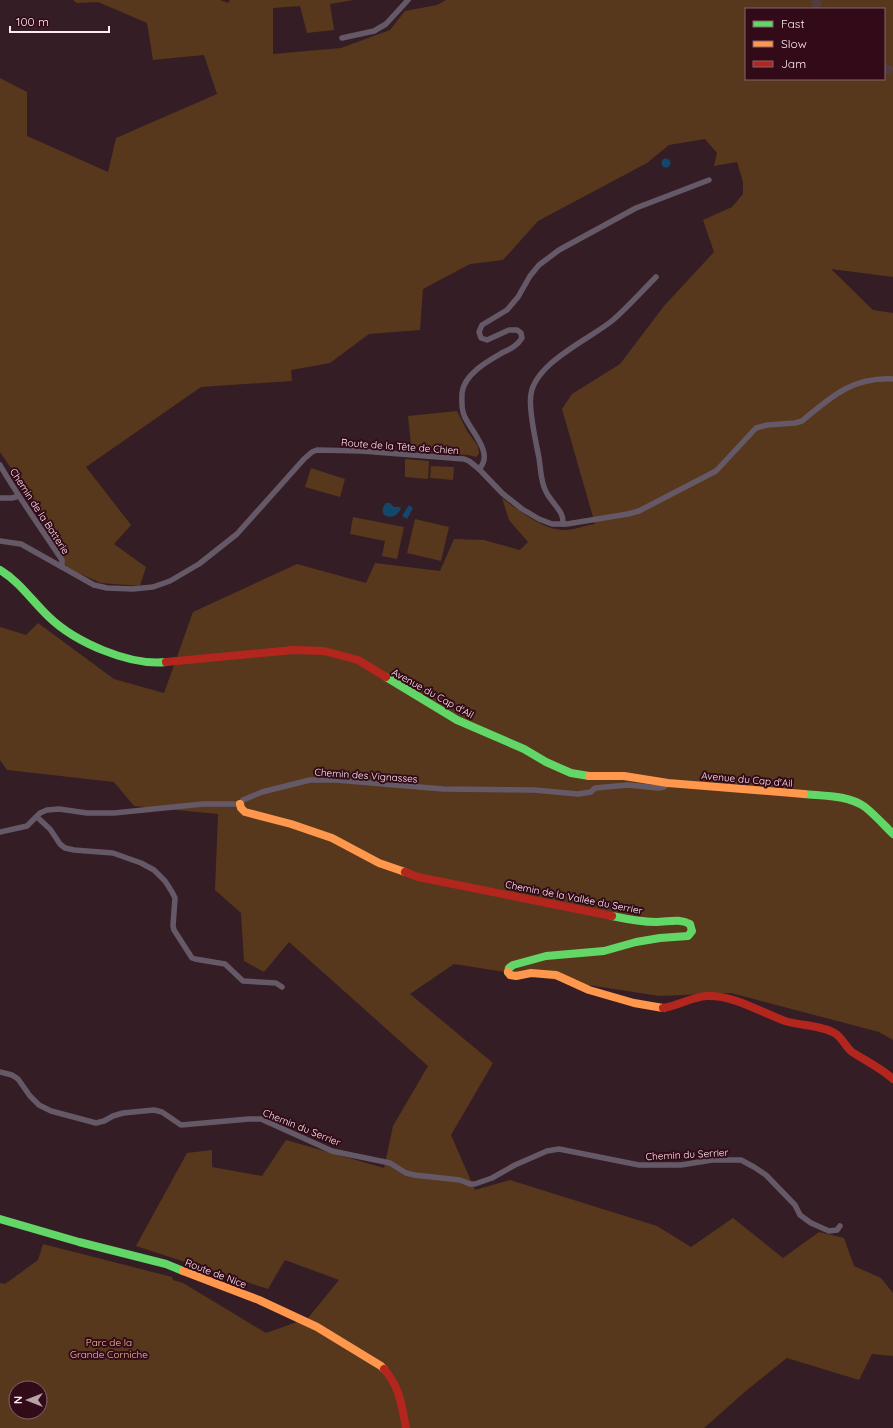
<svg xmlns="http://www.w3.org/2000/svg" width="893" height="1428" font-family="Quicksand,sans-serif">
<style>
.green{fill:#57381c;fill-rule:evenodd}
.water{fill:#13476b}
.lines{fill:none;stroke-linecap:round;stroke-linejoin:round}
.primary-tunnel{stroke:#523c43;stroke-width:9;stroke-dasharray:9 4.5;stroke-linecap:butt}
.street{stroke:#655968;stroke-width:5.5}
.fast{stroke:#63d668;stroke-width:8}
.slow{stroke:#ff974d;stroke-width:8}
.jam{stroke:#b3261e;stroke-width:8}
.labels{text-anchor:middle;stroke-width:4;stroke-linejoin:round;paint-order:stroke}
.street-label{font-size:10px;fill:#feecf0;stroke:#320a18}
.park-label{font-size:10px;fill:#f6c496;stroke:#320a18}
</style>
<rect width="100%" height="100%" fill="#341d24"/>
<g class="green">
<path d="M73 0H220L228 3 230 0H354L330 4 334 30 307 33 300 6 273 8V54L341 48 390 30 405 11 437 5 446 0H893V277L831 269 873 310 893 313V1040L879 1032 731 993 659 996 454 964 410 994 493 1063 451 1135 475 1190 510 1180 657 1226 691 1247 733 1218 783 1258 819 1232 844 1238 854 1266 881 1278 893 1293V1356L872 1354 859 1380 787 1358 747 1390 704 1428H0V1283L5 1284 38 1260 43 1244 172 1277 173 1280 183 1283 266 1333 308 1318 339 1280 285 1260 268 1289 136 1246 187 1153 212 1150V1167L262 1176 286 1140 384 1168 393 1126 428 1066 289 942 264 972 244 961 241 913 215 890 218 814 134 806 114 782 7 770 0 760V627L26 635 38 623 114 679 164 693 193 612 297 564 366 583 375 563 440 571 454 539 484 540 520 550 528 542 509 520 502 498C517 509 542 529 562 530 570 531 587 525 595 524L562 409 572 394 620 364 664 306 714 252 703 220 732 207 743 194V182L737 162 714 166 717 153 705 139 669 145 647 163 538 221 503 260 470 264 423 289 420 330 369 334 330 363 291 370 292 381 201 387 86 467 131 525 114 544 146 567 140 586 101 583 67 568 33 500 0 452V78L27 92V136L108 172 116 138 217 94 204 55 153 60 147 23 98 2 77 3ZM746 9H884V79H746ZM16 1388H40V1412H16Z"/>
<path d="M457 411 467 431 478 446 479 454 476 457 468 455 425 452 423 448 411 445 408 416Z"/>
<path d="M405 459 429 461 428 479 405 477Z"/>
<path d="M431 466 454 467 453 480 430 478Z"/>
<path d="M311 468 345 479 340 497 305 487Z"/>
<path d="M353 517 404 527 397 559 382 556 385 541 350 534Z"/>
<path d="M415 519 449 527 441 561 407 553Z"/>
</g>
<g class="water">
<circle cx="666" cy="163" r="4.5"/>
<path d="M386 503H390L394 507H399L401 508C396 523 374 517 386 503Z"/>
<path d="M409 505 413 508 407 519 402 516Z"/>
</g>
<g class="lines">
<g class="primary-tunnel">
<path d="M814 0 820 9"/>
<path d="M884 68 893 72"/>
</g>
<g class="street">
<path d="M342 38 374 31 386 24 408 0"/>
<path d="M0 465C19 498 41 528 62 560V567"/>
<path d="M479 469C495 453 470 431 464 415 461 408 462 400 462 393 464 374 488 361 502 353 510 349 517 346 522 338L521 333 517 330H509L487 340 481 338 479 332 482 325 507 310 518 297 530 276 539 265 559 250 636 208 709 180"/>
<path d="M0 498H12L19 496"/>
<path d="M563 524C564 513 556 507 550 498 541 487 541 471 539 458 536 442 528 409 531 394 536 362 590 339 613 320 628 307 642 291 656 277"/>
<path d="M0 541 21 544 94 585 107 588 133 589 153 587 170 581 199 564 237 534 304 459 312 452 317 450 362 451 464 459 469 461 479 469 502 493 522 509 539 519 552 524H567L628 514 639 511 716 471 756 428 767 425 795 423 802 421C831 397 852 377 893 379"/>
<path d="M37 817 50 829 60 844 65 848 74 850 113 853 141 863 154 870 165 881 172 892 175 898 173 926 174 930 192 958 195 959 225 964 243 981 276 983 282 987"/>
<path d="M0 832 27 826 40 813 47 810 59 809 87 813H114L203 804H240L243 800 262 792 310 780H336L443 789 534 790 578 794 591 792 595 788 628 785 658 788 664 787 668 783"/>
<path d="M0 1072 12 1075 18 1079 30 1096 39 1105 51 1111 96 1123 104 1121 113 1116 123 1113 154 1110 162 1112 181 1125 249 1119H261L332 1151 390 1163 406 1173 414 1175 460 1180 470 1184H475L492 1178 515 1165 547 1151 559 1149 639 1165H681L712 1160H741L754 1167 766 1175 795 1205 800 1215 811 1223 829 1231 837 1230 840 1226"/>
</g>
<g class="fast">
<path d="M0 570C20 582 32 601 49 617 75 642 129 666 166 662"/>
<path d="M386 677 457 720 524 749 546 762 571 773 589 776"/>
<path d="M804 794C824 796 848 795 865 807 875 815 884 825 893 834"/>
<path d="M508 972 509 968 513 965 546 956 604 951 636 942 660 938 688 936 692 931 690 924C679 918 668 922 656 922 641 922 626 919 612 916"/>
<path d="M0 1219 79 1242 166 1264 183 1271"/>
</g>
<g class="slow">
<path d="M589 776H624L668 783 804 794"/>
<path d="M240 804 241 808 245 812 291 824 332 838 379 863 405 872"/>
<path d="M508 972 510 975 516 976 531 973 556 975 589 990 634 1003 663 1008"/>
<path d="M183 1271 259 1300 317 1327 381 1366 384 1369"/>
</g>
<g class="jam">
<path d="M166 662 293 650 324 651 358 660 386 677"/>
<path d="M405 872 418 877 612 916"/>
<path d="M663 1008C678 1006 691 997 707 996 734 995 760 1012 785 1021 800 1026 823 1025 836 1034 842 1038 846 1047 852 1052 866 1061 881 1068 893 1079"/>
<path d="M384 1369C401 1389 401 1404 406 1428"/>
</g>
</g>
<g class="labels">
<g class="street-label">
<text transform="translate(400 446) rotate(4)" y="4">Route de la Tête de Chien</text>
<text transform="translate(40 511) rotate(57)" y="4">Chemin de la Batterie</text>
<text transform="translate(433 693) rotate(29)" y="4">Avenue du Cap d'Ail</text>
<text transform="translate(366 775) rotate(4)" y="4">Chemin des Vignasses</text>
<text transform="translate(747 779) rotate(5)" y="4">Avenue du Cap d'Ail</text>
<text transform="translate(574 897) rotate(11)" y="4">Chemin de la Vallée du Serrier</text>
<text transform="translate(302 1127) rotate(22)" y="4">Chemin du Serrier</text>
<text transform="translate(687 1154) rotate(-3)" y="4">Chemin du Serrier</text>
<text transform="translate(216 1273) rotate(21)" y="4">Route de Nice</text>
</g>
<g class="park-label">
<text x="109" y="1346">Parc de la<tspan x="109" dy="12">Grande Corniche</tspan></text>
</g>
</g>
<rect x="745" y="8" width="140" height="72" fill="#320a18" stroke="#84646e"/>
<rect x="753" y="21" width="20" height="6" fill="#63d668" stroke="#84646e"/>
<text x="781" y="28" font-size="12" fill="#feecf0">Fast</text>
<rect x="753" y="41" width="20" height="6" fill="#ff974d" stroke="#84646e"/>
<text x="781" y="48" font-size="12" fill="#feecf0">Slow</text>
<rect x="753" y="61" width="20" height="6" fill="#b3261e" stroke="#84646e"/>
<text x="781" y="68" font-size="12" fill="#feecf0">Jam</text>
<g transform="translate(28 1400) rotate(270)"><circle r="19" fill="#320a18" stroke="#84646e"/>
<path d="M0-3L7 15L0 10L-7 15Z" fill="#b7a4a9"/>
<text y="-6" font-size="11" font-weight="bold" text-anchor="middle" fill="#feecf0">N</text>
</g>
<path d="M10 26v6h99v-6" fill="none" stroke="#feecf0" stroke-width="2"/>
<text x="16" y="26" font-size="12" fill="#feecf0" stroke="#320a18" stroke-width="3" paint-order="stroke">100 m</text>
</svg>
